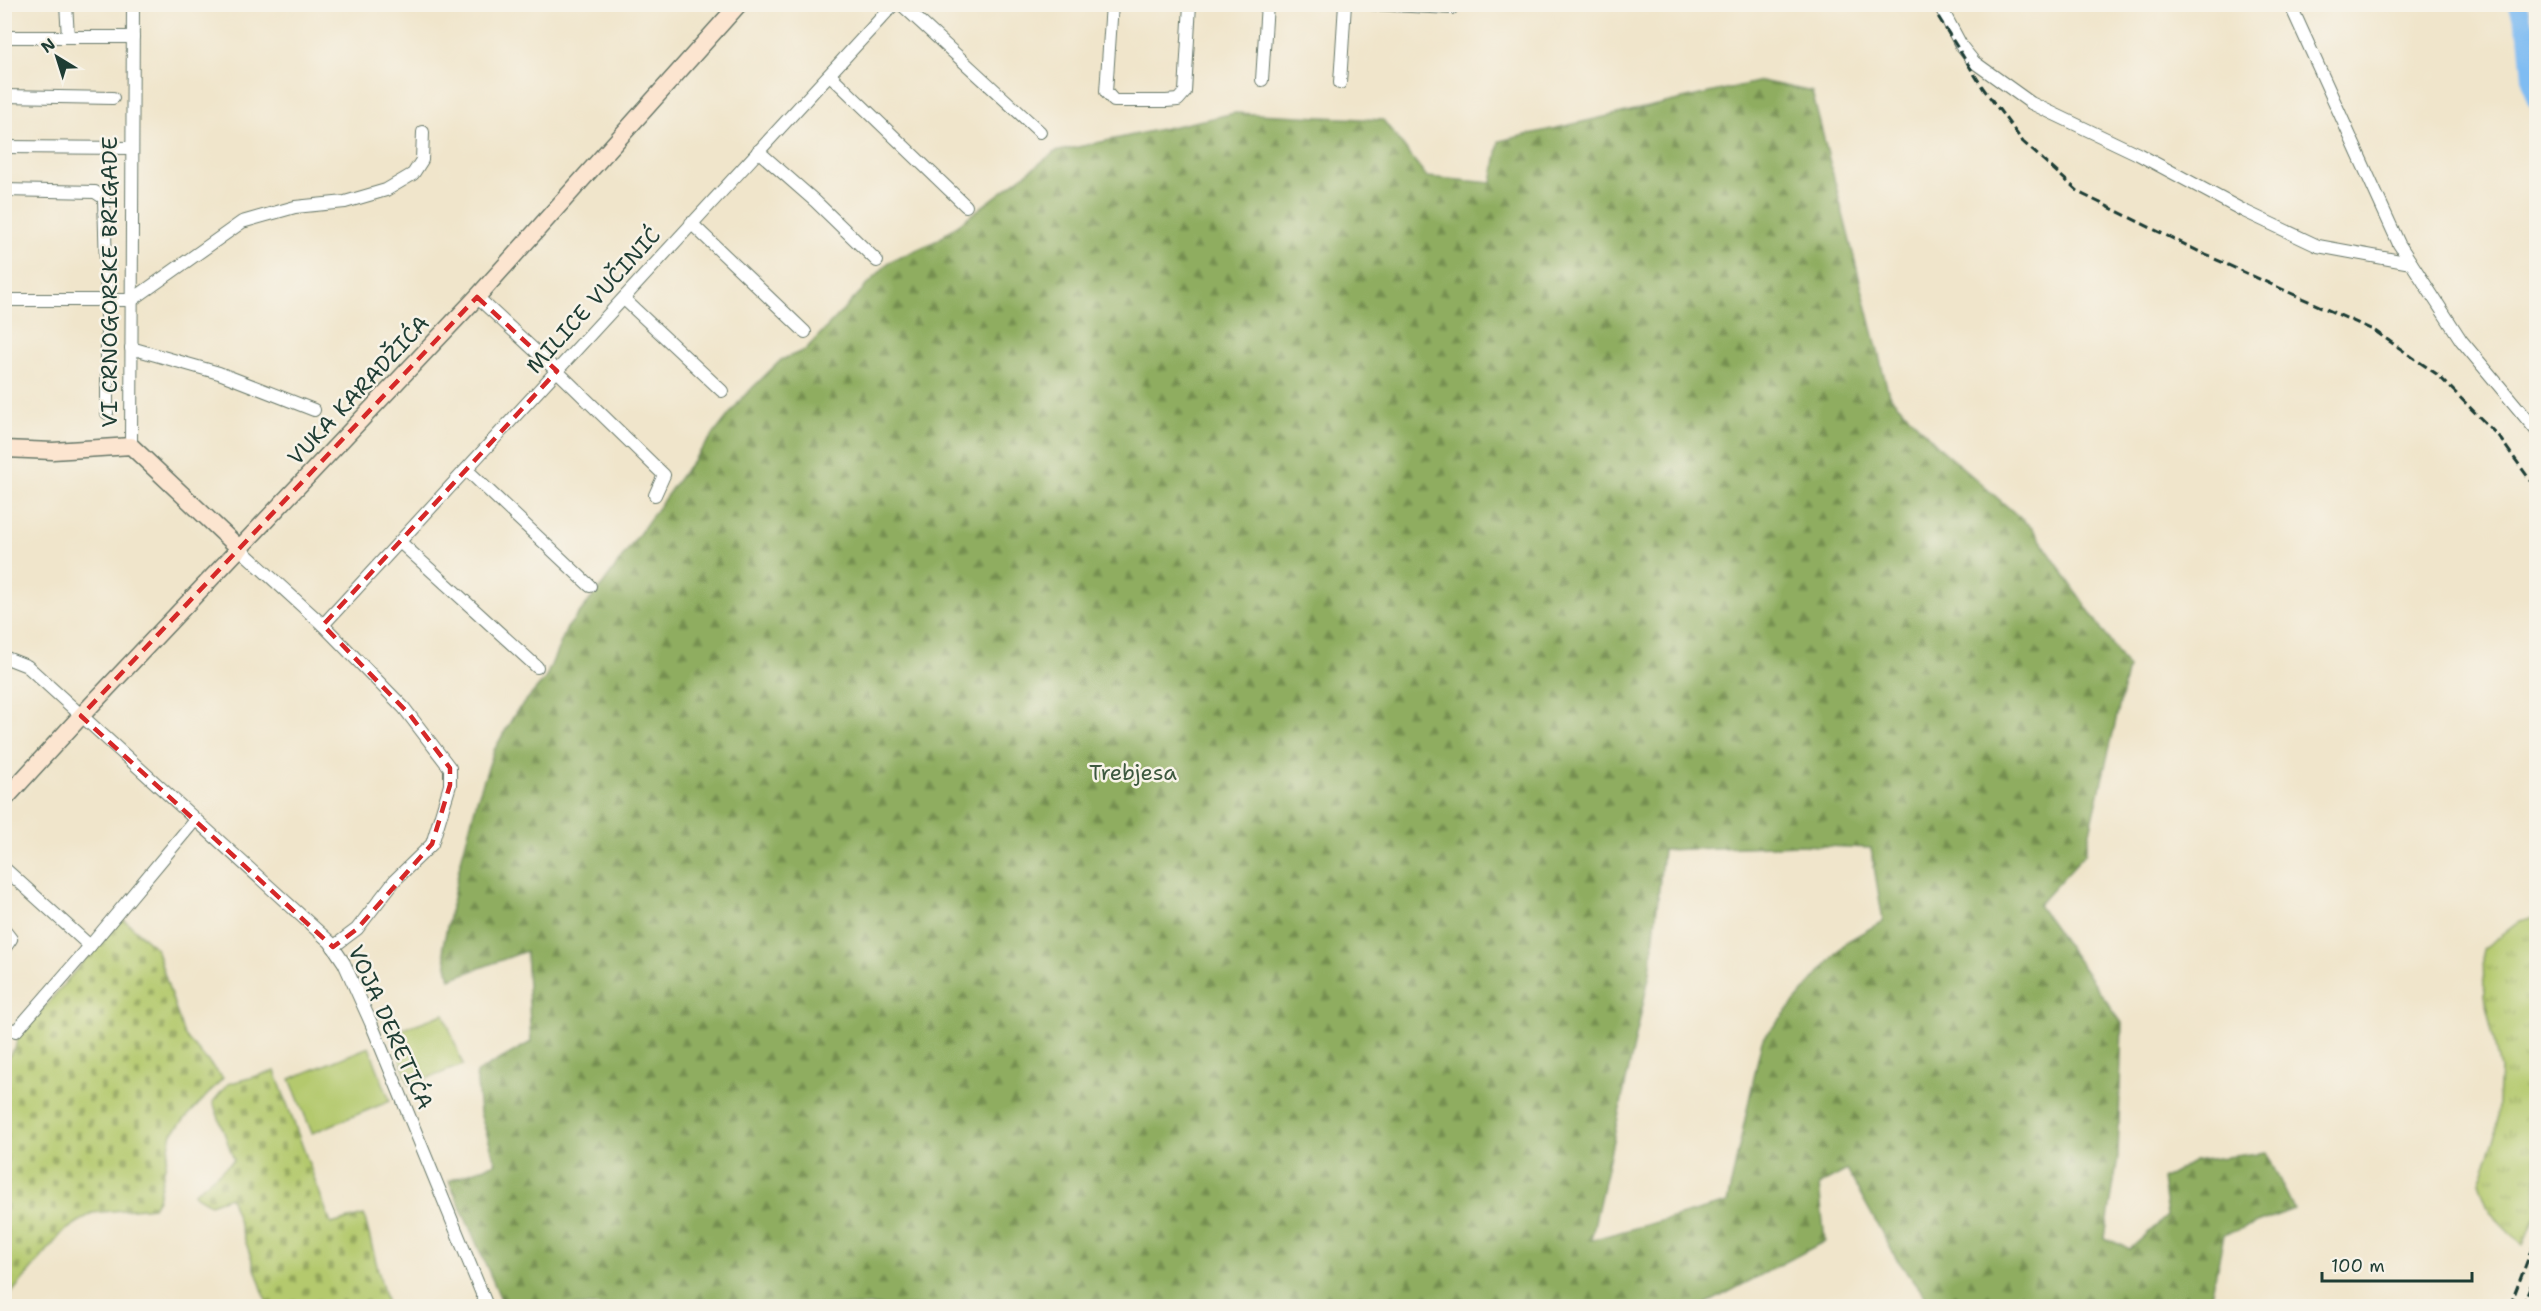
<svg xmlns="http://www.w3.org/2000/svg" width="2541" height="1311" font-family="'Shantell Sans',sans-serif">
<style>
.grass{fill:url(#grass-tufts);stroke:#6a8350;stroke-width:1.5}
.forest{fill:url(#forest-firs);stroke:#57754a;stroke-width:1.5;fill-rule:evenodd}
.cemetery{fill:url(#cemetery-stones);stroke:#6a8350;stroke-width:1.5}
.pitch{fill:#b4c96d;stroke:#6a8350;stroke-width:1.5}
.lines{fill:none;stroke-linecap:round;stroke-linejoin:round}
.river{stroke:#7fbcf2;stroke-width:18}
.street-casing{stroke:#687869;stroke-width:14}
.secondary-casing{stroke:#687869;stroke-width:19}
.street{stroke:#fff;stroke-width:12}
.secondary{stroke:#fce5d0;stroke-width:16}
.rail{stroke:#1f3d34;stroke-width:3;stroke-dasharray:9 4.5;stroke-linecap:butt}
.marked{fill:none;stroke:#d62828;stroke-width:4.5;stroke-dasharray:12 8;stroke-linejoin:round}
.labels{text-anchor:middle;stroke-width:5;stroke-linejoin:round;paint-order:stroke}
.street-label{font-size:22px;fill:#1f3d34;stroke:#f7f3e8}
.park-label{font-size:22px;fill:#3d593f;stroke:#f7f3e8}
</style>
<defs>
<pattern id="grass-tufts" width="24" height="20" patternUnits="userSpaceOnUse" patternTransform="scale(1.5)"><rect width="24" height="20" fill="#b4c96d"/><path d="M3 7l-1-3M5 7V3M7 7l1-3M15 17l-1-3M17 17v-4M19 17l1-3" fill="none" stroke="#92a45a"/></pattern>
<pattern id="forest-firs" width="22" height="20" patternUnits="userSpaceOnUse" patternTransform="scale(1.5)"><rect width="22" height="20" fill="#8fad60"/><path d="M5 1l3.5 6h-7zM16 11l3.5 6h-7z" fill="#748e50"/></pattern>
<pattern id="cemetery-stones" width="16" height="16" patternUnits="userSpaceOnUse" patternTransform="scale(1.5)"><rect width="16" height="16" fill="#b4c96d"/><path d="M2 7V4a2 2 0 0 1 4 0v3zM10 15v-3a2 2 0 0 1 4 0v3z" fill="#92a45a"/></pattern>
</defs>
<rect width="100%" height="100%" fill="#f7f3e8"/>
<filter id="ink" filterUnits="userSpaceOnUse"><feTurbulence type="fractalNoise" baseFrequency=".0167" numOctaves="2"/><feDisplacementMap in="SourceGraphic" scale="12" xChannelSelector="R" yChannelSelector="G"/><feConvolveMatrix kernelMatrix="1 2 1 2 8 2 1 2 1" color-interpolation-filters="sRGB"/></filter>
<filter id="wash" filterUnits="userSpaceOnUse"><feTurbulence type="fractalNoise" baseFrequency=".008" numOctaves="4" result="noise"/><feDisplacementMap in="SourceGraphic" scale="24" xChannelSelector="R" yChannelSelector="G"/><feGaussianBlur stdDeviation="1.35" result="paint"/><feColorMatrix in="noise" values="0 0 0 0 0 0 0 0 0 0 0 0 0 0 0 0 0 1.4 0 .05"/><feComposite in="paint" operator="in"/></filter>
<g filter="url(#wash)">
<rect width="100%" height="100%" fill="#f0e5cb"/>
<path class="grass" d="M2536 917V1214L2523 1246 2489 1211 2479 1182 2496 1134 2500 1069 2484 996 2483 949 2520 921Z"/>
<path class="forest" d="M1761 81 1812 92 1889 395 1940 448 2033 529 2128 668 2085 854 2038 905 2122 1023 2118 1157 2105 1238 2130 1249 2167 1216 2162 1179 2194 1161 2266 1152 2294 1209 2224 1235 2209 1306H1933L1896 1258 1847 1170 1819 1185 1825 1241 1702 1306H504L449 1181 496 1163 480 1113 476 1073 531 1042 526 951 450 979 443 946 460 864 477 800 494 750 516 712 545 679 567 628 604 583 680 477 742 398 781 360 805 350 889 262 936 241 1055 152 1235 113 1383 120 1427 177 1492 183 1499 141ZM1799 845 1871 848 1883 921 1846 942 1762 1040 1727 1203 1591 1240 1650 973 1663 850Z"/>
<g class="cemetery">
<path d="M121 917 156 948 184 1035 223 1078 172 1133 158 1199 153 1207 92 1213 63 1232 9 1296H5V1061L15 1048 18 1038Z"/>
<path d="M275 1071 331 1224 364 1215 387 1305 266 1306 267 1303 230 1197 210 1204 193 1194 234 1160 213 1102 228 1084Z"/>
</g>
<g class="pitch">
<path d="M444 1014 463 1065 409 1085 391 1033Z"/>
<path d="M369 1047 390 1101 312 1133 290 1079Z"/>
</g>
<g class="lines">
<path class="river" d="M2517 4 2527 34 2532 89 2536 100"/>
</g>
</g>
<g filter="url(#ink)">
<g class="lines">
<defs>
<g id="street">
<path d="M66 4 68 37"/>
<path d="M901 4 1040 132"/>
<path d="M1112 4 1106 92 1114 101H1166L1178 100 1185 92 1190 4"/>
<path d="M1370 4 1452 8"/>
<path d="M1939 4 1962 47 1974 62 2031 103 2138 154 2244 211 2318 246 2411 263"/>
<path d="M2290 4 2399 244 2461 340 2536 430"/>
<path d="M4 37H133"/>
<path d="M830 75 966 206"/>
<path d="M1262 80 1267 4"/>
<path d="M1340 83 1345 4"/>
<path d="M4 96 113 98"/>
<path d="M4 147 132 148"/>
<path d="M758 151 815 201 877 261"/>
<path d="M4 190 95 192 104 198 107 300V413"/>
<path d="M691 223 805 332"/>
<path d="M477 297 557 371 664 475 655 495"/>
<path d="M624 299 722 391"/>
<path d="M4 300H132L242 222 295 207 345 202 386 190 413 174 422 160 423 132"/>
<path d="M131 348 219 373 314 410"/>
<path d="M131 446 133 4"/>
<path d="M467 470 590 586"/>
<path d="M400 542 537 667"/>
<path d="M240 549 323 625 404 708 450 768V785L432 844 395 880 357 929 333 947"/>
<path d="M323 625 894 4"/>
<path d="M4 657 27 666 330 942 344 963 371 1023 487 1306"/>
<path d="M4 868 90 946"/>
<path d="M4 930 11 939 4 949"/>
<path d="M4 1027 16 1031 90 946 195 820"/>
</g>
<g id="secondary">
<path d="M4 449 53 451 131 446 240 549"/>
<path d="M4 800 81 716 477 297 739 4"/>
</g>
</defs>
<use href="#street" class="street-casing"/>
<use href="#secondary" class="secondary-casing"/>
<use href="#street" class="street"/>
<use href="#secondary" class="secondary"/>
<g class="rail">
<path d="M1934 4 1939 18 1983 88 2023 142 2080 193 2206 255 2375 331 2438 375 2499 437 2536 488"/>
<path d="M2510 1306 2536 1238"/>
<path d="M2522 1306 2536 1273"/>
</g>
</g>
</g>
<path class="marked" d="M477 297 557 371 323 625 410 715 450 768V785L432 844 357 929 333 947 81 716Z"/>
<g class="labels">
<g class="street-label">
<text transform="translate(109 282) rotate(-90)" y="8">VI CRNOGORSKE BRIGADE</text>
<text transform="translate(593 300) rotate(-48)" y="8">MILICE VUČINIĆ</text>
<text transform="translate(358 390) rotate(-47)" y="8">VUKA KARADŽIĆA</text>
<text transform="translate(391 1027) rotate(66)" y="8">VOJA DERETIĆA</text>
</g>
<g class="park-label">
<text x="1133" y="780">Trebjesa</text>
</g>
</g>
<rect width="2541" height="1311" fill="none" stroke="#f7f3e8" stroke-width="24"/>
<g transform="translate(57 57) rotate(322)" stroke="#f7f3e8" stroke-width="4.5" paint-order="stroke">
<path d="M0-4.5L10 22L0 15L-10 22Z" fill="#1f3d34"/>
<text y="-9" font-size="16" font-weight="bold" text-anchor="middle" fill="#1f3d34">N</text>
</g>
<path d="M2322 1272v9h150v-9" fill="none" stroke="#1f3d34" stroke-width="3"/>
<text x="2331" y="1272" font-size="18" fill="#1f3d34" stroke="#f7f3e8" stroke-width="4.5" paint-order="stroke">100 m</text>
</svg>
